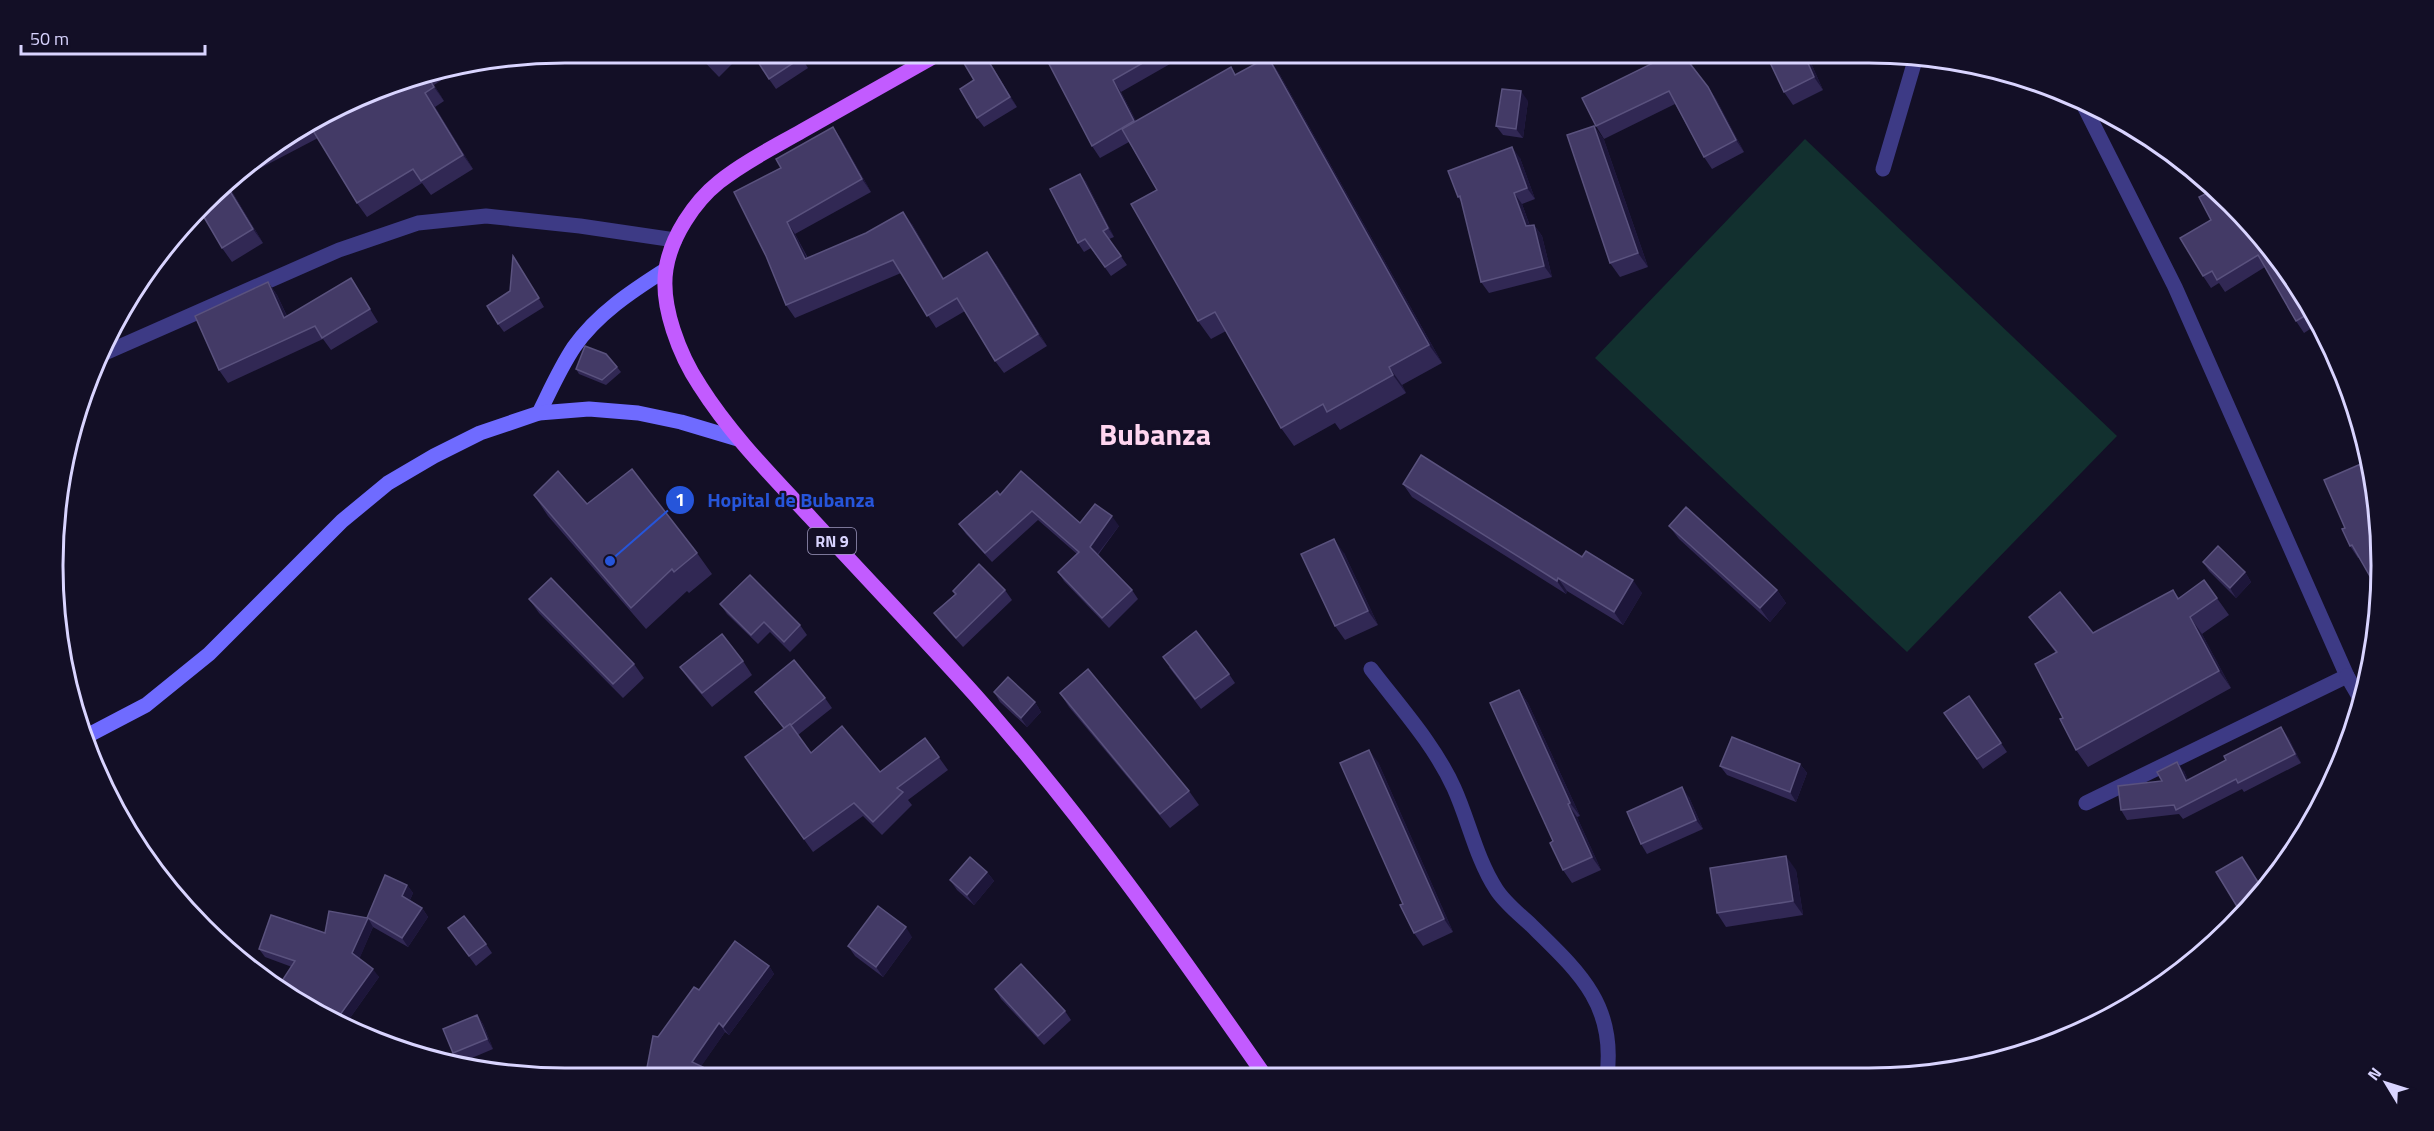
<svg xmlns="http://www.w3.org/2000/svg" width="2434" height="1131" font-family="'Titillium Web',sans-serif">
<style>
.green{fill:#12302f}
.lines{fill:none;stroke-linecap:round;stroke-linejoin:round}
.street{stroke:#3d3a85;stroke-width:15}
.secondary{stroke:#6f6bff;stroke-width:15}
.primary{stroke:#c25bff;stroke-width:15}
.wall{fill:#312854}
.shaded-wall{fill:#1d163a}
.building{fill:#433a66;stroke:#5a527e;stroke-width:1.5}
.labels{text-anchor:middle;stroke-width:4.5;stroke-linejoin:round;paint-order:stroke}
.shield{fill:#130f26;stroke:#9e99be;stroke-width:1.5}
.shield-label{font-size:16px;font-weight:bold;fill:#d9d4ff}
.town-label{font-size:30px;font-weight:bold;fill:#ffd6f0;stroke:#130f26}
.rim{fill:none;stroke:#d9d4ff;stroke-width:3}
.leader{fill:none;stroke:#2655da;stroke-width:2}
.callout-dot{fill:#2655da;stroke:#130f26;stroke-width:2}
.mark-label{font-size:18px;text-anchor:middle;font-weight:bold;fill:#fff}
.callout-label{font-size:20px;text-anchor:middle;font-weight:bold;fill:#2655da;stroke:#130f26;stroke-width:4.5;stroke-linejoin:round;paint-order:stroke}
</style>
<rect width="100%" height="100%" fill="#130f26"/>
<path class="green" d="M1805 139 2117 436 1907 652 1595 358Z"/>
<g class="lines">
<g class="street">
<path d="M2081 100 2175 287 2347 676 2086 803"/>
<path d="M1883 169 1916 57"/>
<path d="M105 353 339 250 418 223 486 216 580 226 675 240"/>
<path d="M1371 669C1400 707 1434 744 1454 788 1469 821 1476 858 1496 889 1504 902 1519 914 1531 925 1578 971 1616 1004 1607 1075"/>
<path d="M2347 676 2361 700"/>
</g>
<g class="secondary">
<path d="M539 413C550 391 560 368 574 347 597 314 632 291 665 270"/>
<path d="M83 738 146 705 209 654 342 521 388 483 434 456 480 433 539 413 589 409 638 413 681 422 738 439"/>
</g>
<path class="primary" d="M940 53C894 79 848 105 802 131 774 147 744 162 719 182 694 202 671 237 666 269 660 306 680 356 700 386 731 435 772 476 811 518 866 578 922 636 976 696 1082 815 1174 945 1265 1076"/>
</g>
<g class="wall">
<path d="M695 52H744L719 77Z"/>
<path d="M798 52 808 68 776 89 769 79Z"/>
<path d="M1065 52H1191L1121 92 1136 121 1231 67 1236 75 1268 57 1280 75 1442 363 1402 385 1406 393 1340 430 1335 423 1294 446 1281 428 1226 331 1211 339 1198 321 1157 190 1129 142 1100 158 1092 146Z"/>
<path d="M1765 52H1806L1823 90 1793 105 1784 92Z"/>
<path d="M987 58 1017 107 984 127 977 118 974 80Z"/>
<path d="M1667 59 1708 87 1716 99 1744 152 1712 169 1704 157 1675 104 1604 139 1596 126Z"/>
<path d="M457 70 434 85 444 101 435 107 473 169 431 195 422 183 367 217 357 203 318 138 228 185 263 243 232 262 222 248 201 212 228 180 309 121 400 80Z"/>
<path d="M1528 101 1523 138 1503 135 1496 126Z"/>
<path d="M2112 117 2134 129 2124 135Z"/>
<path d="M1594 126 1604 140 1648 267 1620 277 1610 263Z"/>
<path d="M833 127 841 139 871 192 795 234 808 258 912 224 944 279 996 264 1047 346 1004 373 995 361 965 311 936 328 901 273 795 318 786 305 781 168Z"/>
<path d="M1520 158 1535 199 1522 204 1530 226 1534 225 1542 236 1552 277 1489 293 1481 282 1462 203 1458 197Z"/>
<path d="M1080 174 1086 182 1114 237 1109 239 1127 265 1111 276 1091 248 1084 252 1078 243Z"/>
<path d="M2211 220 2295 280 2318 324 2304 333 2296 321 2265 267 2225 292 2219 283 2211 288 2203 276Z"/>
<path d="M513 256 544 307 504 332 498 324 510 291Z"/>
<path d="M351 278 378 322 331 350 323 339 228 383 219 370 268 282 277 295 287 316Z"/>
<path d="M617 367 621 372 606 385 579 374 576 369Z"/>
<path d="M1403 484 1582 557 1642 593 1623 625 1567 591 1566 594 1412 497Z"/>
<path d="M534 495 587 504 697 553 712 574 689 593 687 591 646 629 548 516Z"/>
<path d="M1000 495 1080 523 1119 526 1098 555 1132 590 1138 599 1109 628 1064 581 1058 572 1077 554 1038 520 992 562 966 534 959 524Z"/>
<path d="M1669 526 1777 590 1786 603 1770 622 1679 539Z"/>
<path d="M2345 528 2359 558H2358L2350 546Z"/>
<path d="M1344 553 1378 625 1345 640 1335 626Z"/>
<path d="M2203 562 2245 572 2251 582 2236 598 2209 571Z"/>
<path d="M2204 580 2229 615 2202 634 2231 688 2088 767 2076 750 2063 718 2056 653 2029 617 2093 633 2173 590 2179 598Z"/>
<path d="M1005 590 1012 600 963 647 941 623 934 613 955 594 953 591Z"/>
<path d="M529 599 634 664 644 678 623 698 539 613Z"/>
<path d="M720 604 800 625 807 635 790 652 770 632 758 644 727 614Z"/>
<path d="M743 661 752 675 712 707 690 681 680 667Z"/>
<path d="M1169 667 1229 674 1235 683 1201 709Z"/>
<path d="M1519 690 1528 703 1580 816 1577 817 1601 870 1572 883 1563 870Z"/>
<path d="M755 692 825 698 832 708 798 735 811 753 880 772 925 738 948 770 908 800 912 805 882 835 863 816 813 852 745 757 784 729Z"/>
<path d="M994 692 1035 702 1041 712 1027 727 1000 702Z"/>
<path d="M1060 693 1189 791 1199 805 1170 828 1069 707Z"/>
<path d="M1969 696 2007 752 1983 769 1944 713Z"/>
<path d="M2288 737 2301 763 2244 792 2242 789 2183 819 2179 814 2127 820 2121 810 2162 781 2184 771 2188 780Z"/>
<path d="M1378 762 1453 932 1423 946 1414 933 1403 904Z"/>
<path d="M1800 764 1807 773 1796 802 1727 775 1720 766Z"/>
<path d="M1689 797 1703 829 1647 854 1641 844Z"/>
<path d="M1796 870 1803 915 1726 927 1717 913Z"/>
<path d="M987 872 994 881 974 905 957 890 950 880Z"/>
<path d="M407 885 413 893 410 900 422 908 428 917 408 947 373 927 359 959 379 977 345 1025 280 984 292 967 265 957 259 949 325 933 367 918Z"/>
<path d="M448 928 486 944 492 953 476 966Z"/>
<path d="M912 937 883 977 855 956 848 946Z"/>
<path d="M769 966 774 974 729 1035 725 1032 701 1066 703 1067 708 1075 707 1078H650L646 1073 658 1037 699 990Z"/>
<path d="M995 989 1065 1011 1071 1020 1044 1045 1001 999Z"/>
<path d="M477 1015 483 1024 493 1049 460 1063 453 1053Z"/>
</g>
<g class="shaded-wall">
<path d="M983 52 987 58 1017 107 1010 97Z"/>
<path d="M1803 52H1806L1823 90 1814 77Z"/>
<path d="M1268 57 1280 75 1442 363 1429 345Z"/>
<path d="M427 75 434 85 444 101 434 87Z"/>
<path d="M1113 80 1121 92 1143 134 1135 122Z"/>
<path d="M1708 87 1716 99 1744 152 1736 140Z"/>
<path d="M1521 91 1528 101 1523 138 1516 129Z"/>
<path d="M425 93 435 107 473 169 463 155Z"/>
<path d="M1594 126 1604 140 1648 267 1638 253Z"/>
<path d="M833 127 841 139 871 192 862 179Z"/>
<path d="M1512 147 1520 158 1535 199 1527 188Z"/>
<path d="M1080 174 1086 182 1114 237 1108 228Z"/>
<path d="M226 182 263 243 253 229 225 183Z"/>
<path d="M1514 193 1522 204 1534 238 1526 226Z"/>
<path d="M903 212 912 224 952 292 943 279Z"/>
<path d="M787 222 795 234 814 272 805 259Z"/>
<path d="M1534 225 1542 236 1552 277 1544 266Z"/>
<path d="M987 252 996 264 1047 346 1038 334Z"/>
<path d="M268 282 277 295 293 330 284 318Z"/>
<path d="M1389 367 1402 385 1406 393 1393 375Z"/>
<path d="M1112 516 1119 526 1096 556 1090 547Z"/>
<path d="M1334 539 1344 553 1378 625 1368 611Z"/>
<path d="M2245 572 2251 582 2236 598 2230 588Z"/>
<path d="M1558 578 1567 591 1566 594 1557 581Z"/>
<path d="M1633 580 1642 593 1623 625 1614 612Z"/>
<path d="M1777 590 1786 603 1770 622 1760 608Z"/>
<path d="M2190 617 2202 634 2231 688 2219 671Z"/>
<path d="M1519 690 1528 703 1580 816 1570 803Z"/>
<path d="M1035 702 1041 712 1027 727 1021 718Z"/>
<path d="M2281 727 2288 737 2301 763 2295 754Z"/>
<path d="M1369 750 1378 762 1453 932 1444 919Z"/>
<path d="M2177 762 2184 771 2193 790 2186 781Z"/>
<path d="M1800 764 1807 773 1796 802 1790 792Z"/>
<path d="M1682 787 1689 797 1703 829 1696 820Z"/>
<path d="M1568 804 1577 817 1601 870 1592 857Z"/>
<path d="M1786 856 1796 870 1803 915 1793 901Z"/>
<path d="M987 872 994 881 974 905 967 895Z"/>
<path d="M407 885 413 893 408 904 402 896Z"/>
<path d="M422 908 428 917 408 947 402 938Z"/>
<path d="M368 918 373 927 358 962 352 953Z"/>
<path d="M906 927 912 937 883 977 876 967Z"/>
<path d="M769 966 774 974 729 1035 723 1027Z"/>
<path d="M373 969 379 977 345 1025 337 1019Z"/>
<path d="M477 1015 483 1024 493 1049 487 1039Z"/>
<path d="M719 1023 725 1032 698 1071 692 1062Z"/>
<path d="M703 1067 708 1075 707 1078H698Z"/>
</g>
<g class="building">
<path d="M699 52H720L709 63Z"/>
<path d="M772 52H798L801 58 769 79 758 62Z"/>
<path d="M974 52H983L1010 97 977 118 960 89 974 80 962 60Z"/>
<path d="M1065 52H1162L1113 80 1134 121 1092 146 1048 62Z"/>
<path d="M1680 52H1681L1708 87 1736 140 1704 157 1669 91 1596 126 1582 98 1665 57 1666 60Z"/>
<path d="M1765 52H1803L1814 77 1784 92Z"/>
<path d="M1268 57 1429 345 1389 367 1393 375 1327 412 1323 404 1281 428 1215 312 1198 321 1131 204 1157 190 1122 129 1231 67 1235 75Z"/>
<path d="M427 75 434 87 425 93 463 155 421 181 413 169 357 203 309 124 294 132 309 121 400 80Z"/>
<path d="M1502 89 1521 91 1516 129 1496 126Z"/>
<path d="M2112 117 2123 122 2117 126Z"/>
<path d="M1594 126 1638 253 1610 263 1567 135Z"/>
<path d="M833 127 862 179 787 222 805 259 866 233 903 212 943 279 987 252 1038 334 995 361 957 298 927 316 893 260 786 305 766 256 734 192 781 168 776 159Z"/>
<path d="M1512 147 1527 188 1514 193 1526 226 1534 225 1544 266 1481 282 1460 196 1458 197 1448 171Z"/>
<path d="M1080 174 1108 228 1103 231 1121 256 1105 267 1085 239 1078 243 1050 189Z"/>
<path d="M225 183 253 229 222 248 201 212Z"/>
<path d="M2215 189 2231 203 2295 280 2312 312 2296 321 2258 255 2217 280 2212 271 2203 276 2180 238 2211 220 2199 197Z"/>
<path d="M513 256 539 298 498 324 487 306 510 291Z"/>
<path d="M351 278 370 309 322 338 315 326 219 370 195 316 268 282 284 318Z"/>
<path d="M585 346 606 354 617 367 602 380 576 369Z"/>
<path d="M1421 455 1582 557 1586 551 1633 580 1614 612 1558 578 1557 581 1403 484Z"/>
<path d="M2370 460 2372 465 2381 565 2379 592 2352 545 2350 546 2342 529 2345 528 2324 480Z"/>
<path d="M632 469 697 553 674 572 672 569 631 608 534 495 558 471 587 504Z"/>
<path d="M1021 471 1080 523 1095 504 1112 516 1090 547 1132 590 1102 618 1058 572 1079 552 1032 511 985 553 959 524 997 491 1000 495Z"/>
<path d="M1686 507 1777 590 1760 608 1669 526Z"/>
<path d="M1334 539 1368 611 1335 626 1301 554Z"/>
<path d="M2218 546 2245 572 2230 588 2203 562Z"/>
<path d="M979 564 1005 590 956 638 934 613 956 594 953 591Z"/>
<path d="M750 575 800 625 784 642 764 622 751 635 720 604Z"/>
<path d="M551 578 634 664 613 684 529 599Z"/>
<path d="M2204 580 2217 598 2190 617 2219 671 2076 750 2060 719 2063 718 2035 664 2057 652 2029 617 2060 592 2093 633 2173 590 2178 599Z"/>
<path d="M1196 631 1229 674 1195 699 1163 657Z"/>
<path d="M722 634 743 661 702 693 680 667Z"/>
<path d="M794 660 825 698 791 725 790 724 784 728 755 692Z"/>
<path d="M1088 669 1189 791 1160 814 1060 693Z"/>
<path d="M1008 677 1035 702 1021 718 994 692Z"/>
<path d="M1519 690 1570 803 1568 804 1592 857 1563 870 1550 843 1553 841 1490 703Z"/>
<path d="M1969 696 2001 743 1977 759 1944 713Z"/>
<path d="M790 724 811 753 842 726 880 772 925 738 939 757 897 788 903 792 873 822 854 803 804 839 745 757Z"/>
<path d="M2281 727 2295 754 2238 783 2236 779 2176 810 2174 805 2121 810 2118 786 2162 781 2157 772 2177 762 2186 781 2226 760 2224 756Z"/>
<path d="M1732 737 1800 764 1790 792 1720 766Z"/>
<path d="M1369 750 1444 919 1414 933 1400 905 1403 904 1340 763Z"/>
<path d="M1682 787 1696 820 1641 844 1627 812Z"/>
<path d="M1786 856 1793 901 1717 913 1710 868Z"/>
<path d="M970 857 987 872 967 895 950 880Z"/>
<path d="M2242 857 2263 890 2241 913 2216 872Z"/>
<path d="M385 875 407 885 402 896 422 908 402 938 368 918 352 953 373 969 337 1019 280 984 295 961 259 949 271 915 325 933 329 911 367 918Z"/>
<path d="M878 906 906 927 876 967 848 946Z"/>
<path d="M464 916 486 944 469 956 448 928Z"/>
<path d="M735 941 769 966 723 1027 719 1023 692 1062 703 1067 698 1078H658L646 1073 653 1036 658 1037 694 987 699 990Z"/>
<path d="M1021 964 1065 1011 1038 1036 995 989Z"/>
<path d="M477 1015 487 1039 453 1053 443 1029Z"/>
<path d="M602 1076 611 1078H602Z"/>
</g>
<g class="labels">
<rect class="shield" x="808" y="528" width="48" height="26" rx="4.5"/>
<g class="shield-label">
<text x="832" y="547">RN 9</text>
</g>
<g class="town-label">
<text x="1155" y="445">Bubanza</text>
</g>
</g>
<path d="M0 0H2434V1131H0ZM565 63H1869A502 502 0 0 1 2371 565V566A502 502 0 0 1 1869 1068H565A502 502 0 0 1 63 566V565A502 502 0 0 1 565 63Z" fill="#130f26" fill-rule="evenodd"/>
<path class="rim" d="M565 63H1869A502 502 0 0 1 2371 565V566A502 502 0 0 1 1869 1068H565A502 502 0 0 1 63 566V565A502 502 0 0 1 565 63Z"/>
<path class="leader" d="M610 561L680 500"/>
<g class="callout-dot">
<circle cx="610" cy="561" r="6"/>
<circle cx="680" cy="500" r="15"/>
</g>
<g class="mark-label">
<text x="680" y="506">1</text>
</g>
<g class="callout-label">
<text x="791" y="507">Hopital de Bubanza</text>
</g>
<g transform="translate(2386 1083) rotate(308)" stroke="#130f26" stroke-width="4.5" paint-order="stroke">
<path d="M0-4.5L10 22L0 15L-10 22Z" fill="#d9d4ff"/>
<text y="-9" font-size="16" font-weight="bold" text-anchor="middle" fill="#d9d4ff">N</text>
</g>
<path d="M21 45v9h184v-9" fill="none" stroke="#d9d4ff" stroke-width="3"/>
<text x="30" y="45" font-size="18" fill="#d9d4ff" stroke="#130f26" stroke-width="4.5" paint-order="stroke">50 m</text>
</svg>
